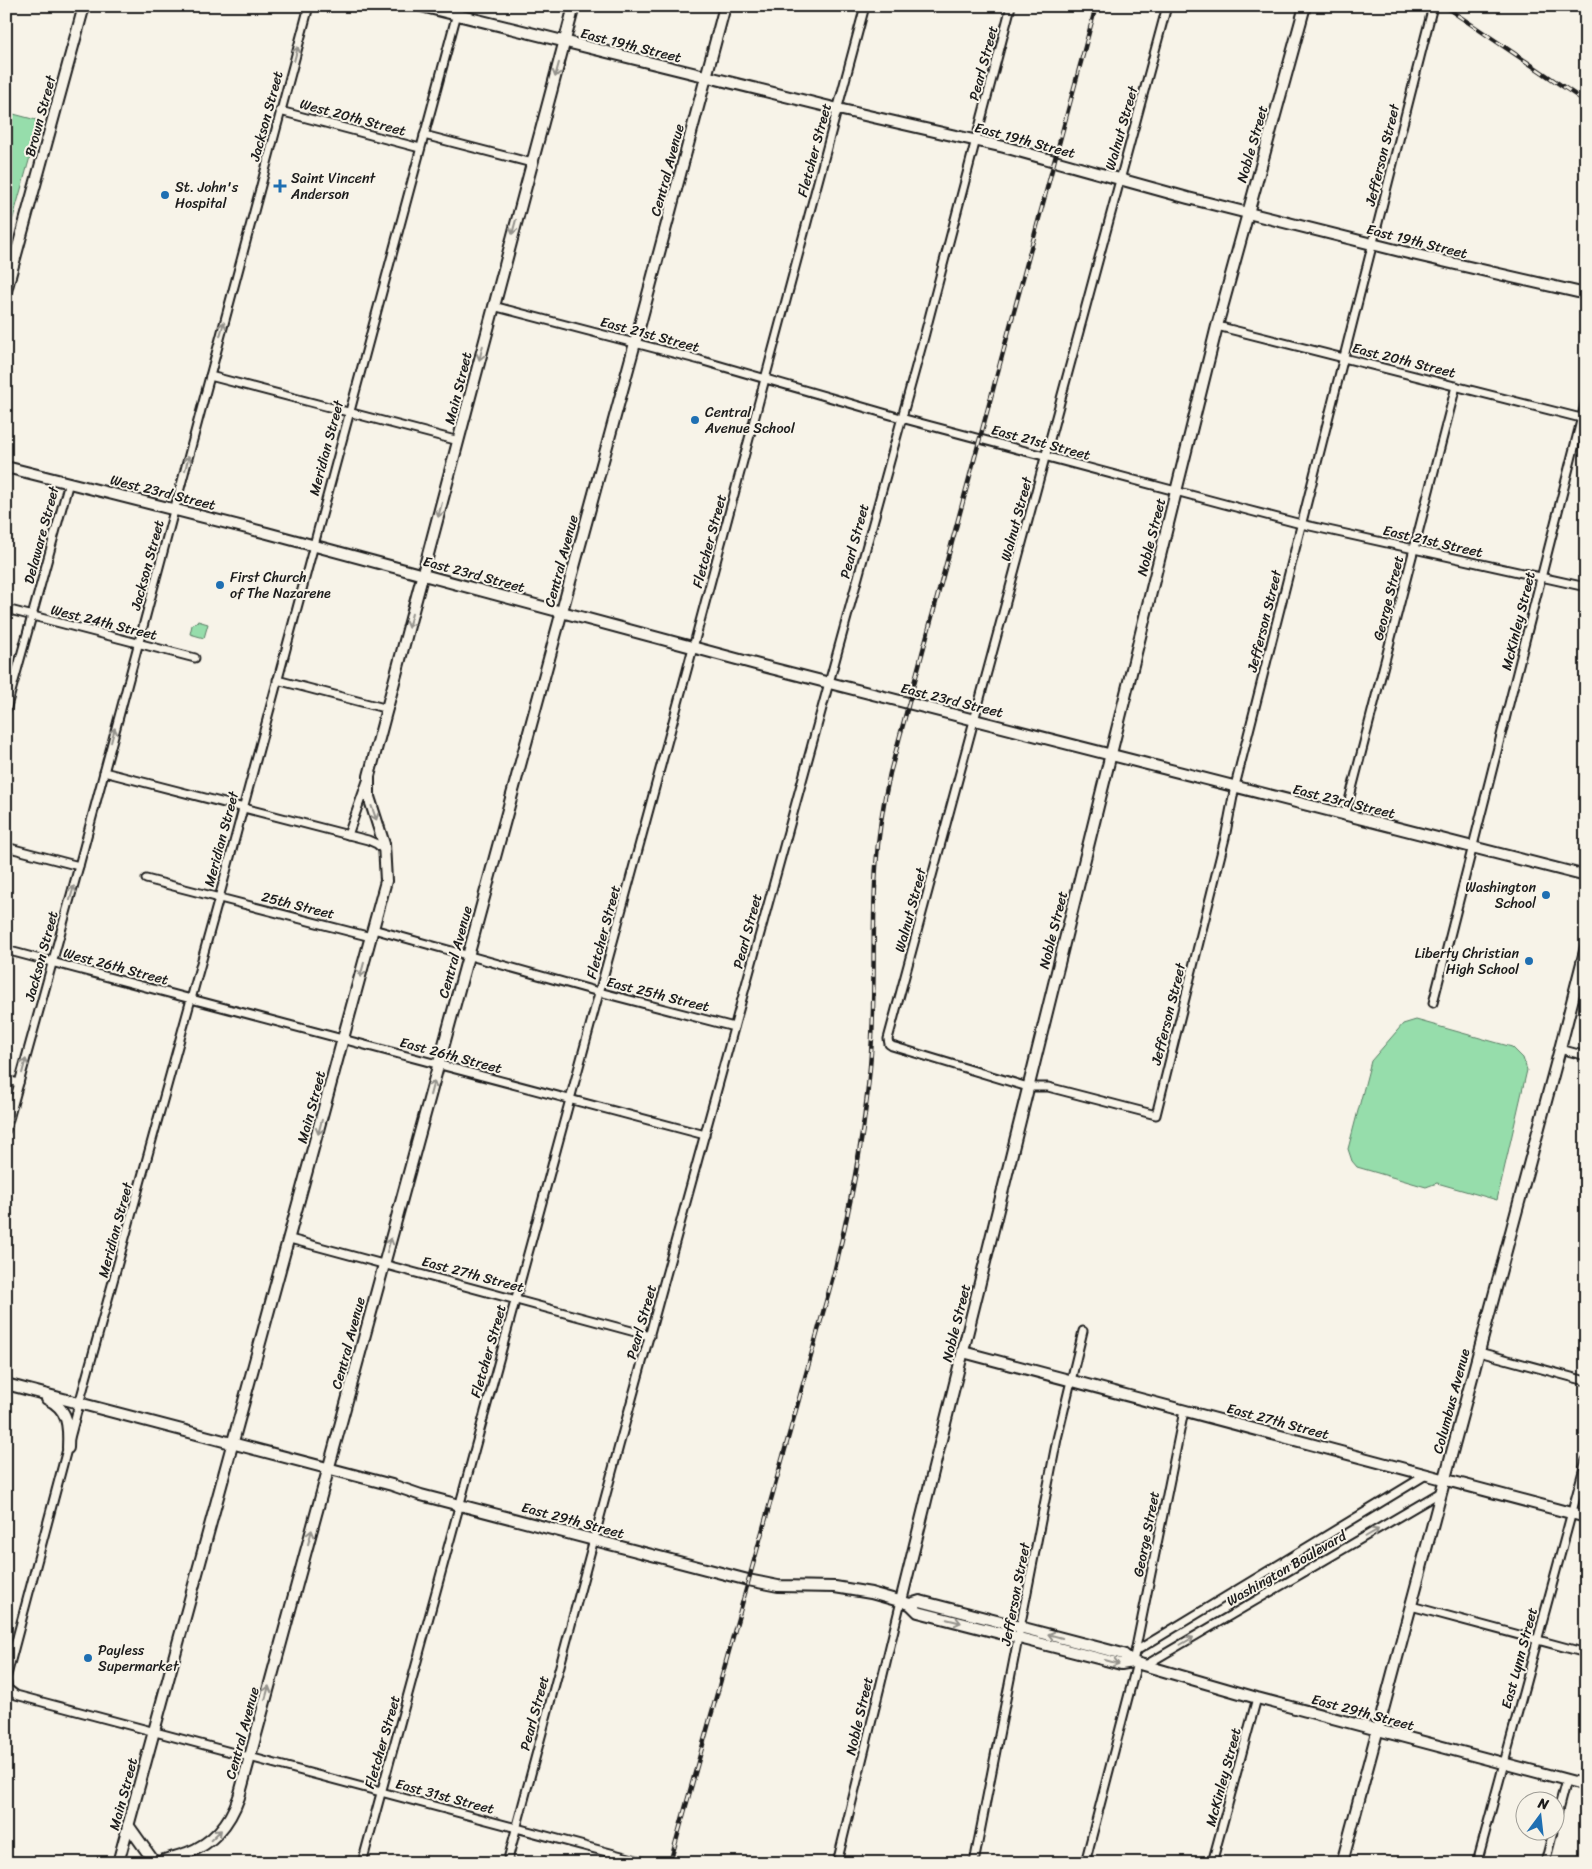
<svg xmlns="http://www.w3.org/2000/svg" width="1592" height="1869" font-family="Sriracha,sans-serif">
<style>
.green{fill:#96ddab;stroke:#597c64}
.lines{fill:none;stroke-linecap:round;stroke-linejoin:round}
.street-casing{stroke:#1c1c1c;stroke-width:11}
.secondary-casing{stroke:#1c1c1c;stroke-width:14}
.street{stroke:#f7f3e8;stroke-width:7}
.secondary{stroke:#f7f3e8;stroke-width:10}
.rail-casing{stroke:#1c1c1c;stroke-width:4.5}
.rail{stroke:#f7f3e8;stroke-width:2.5;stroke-dasharray:8;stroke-linecap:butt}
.oneway{stroke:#94928c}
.poi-dot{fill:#1f6fb2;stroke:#f7f3e8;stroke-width:2}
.labels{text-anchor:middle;stroke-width:4;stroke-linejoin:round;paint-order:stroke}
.street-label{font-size:14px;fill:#1c1c1c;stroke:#f7f3e8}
.poi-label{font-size:14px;fill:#1c1c1c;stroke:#f7f3e8;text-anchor:start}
</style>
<rect width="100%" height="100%" fill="#f7f3e8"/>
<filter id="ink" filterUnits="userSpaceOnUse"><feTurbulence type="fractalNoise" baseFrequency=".02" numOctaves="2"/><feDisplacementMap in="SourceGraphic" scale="10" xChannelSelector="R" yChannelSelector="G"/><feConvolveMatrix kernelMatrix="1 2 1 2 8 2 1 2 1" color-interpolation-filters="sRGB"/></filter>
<g filter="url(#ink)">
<g class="green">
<path d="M6 112 40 121 6 243Z"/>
<path d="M198 621 208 624 204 638 190 634 192 625Z"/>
<path d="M1416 1020 1512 1047 1523 1058 1527 1070 1497 1200 1437 1183 1426 1187 1357 1167 1352 1161 1348 1149 1371 1061 1403 1024Z"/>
</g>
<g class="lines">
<defs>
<g id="street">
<path d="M1167 6 888 1039 889 1044 892 1046 1028 1087H1048L1156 1115 1225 838 1235 786 1433 6"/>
<path d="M280 111 420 148"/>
<path d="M424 135 532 163"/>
<path d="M493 306 700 360 901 418 1247 510 1301 524 1586 587"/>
<path d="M1217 326 1585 419"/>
<path d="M210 376 459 441"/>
<path d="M6 609 195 658"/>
<path d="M277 680 388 709"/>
<path d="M6 710 69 482"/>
<path d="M104 772 368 840 377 844 385 851"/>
<path d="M1345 816 1456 386"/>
<path d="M348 835 367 781"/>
<path d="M6 847 79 866"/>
<path d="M146 879 371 937"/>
<path d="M373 929 599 992 734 1027"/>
<path d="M6 950 705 1135"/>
<path d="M1433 1003 1586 401"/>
<path d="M1560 1049 1586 1056"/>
<path d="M6 1080 19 1083"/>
<path d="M6 1130 79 866 309 6"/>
<path d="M290 1239 650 1336"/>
<path d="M1479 1352 1586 1381"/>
<path d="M1411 1606 1586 1653"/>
<path d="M1136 1651 1426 1475"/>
<path d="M1133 1662 1184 1411"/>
<path d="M1144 1666 1441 1492"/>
<path d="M6 1679 79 1404 219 898 459 6"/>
<path d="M6 1679 8 1689 16 1695 648 1863"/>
<path d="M1554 1826 1566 1780"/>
<path d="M362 1863 687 670 865 6"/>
<path d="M507 1863 619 1446 923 341 1011 6"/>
<path d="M837 1863 901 1601"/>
<path d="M974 1863 1057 1439 1083 1331"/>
<path d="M1085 1863 1137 1663"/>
<path d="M1212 1863 1257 1698"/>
<path d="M1477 1863 1586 1460"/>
<path d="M1545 1863 1553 1832"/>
</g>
<g id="secondary">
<path d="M421 6 838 109 1004 147 1188 198 1408 253 1586 294"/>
<path d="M6 291 84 6"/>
<path d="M6 467 267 533 759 665 1586 876"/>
<path d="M963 1352 1586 1517"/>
<path d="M6 1384 392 1485 421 1495 748 1580 778 1586 835 1587 871 1593 910 1604 918 1612 1121 1664 1133 1662"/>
<path d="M47 1399C69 1409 69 1427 68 1448"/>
<path d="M901 1601 1217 326 1305 6"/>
<path d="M910 1604 920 1601 1123 1654 1133 1662 1257 1698 1586 1785"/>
<path d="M128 1825 155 1863"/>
<path d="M118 1863 386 881 384 844 369 797V776L574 6"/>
<path d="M157 1863C167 1858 177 1857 187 1853 214 1843 230 1823 239 1797L635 343 725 6"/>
<path d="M1342 1863 1560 1049 1586 947"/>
</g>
</defs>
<use href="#street" class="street-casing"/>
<use href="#secondary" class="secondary-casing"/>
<use href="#street" class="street"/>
<use href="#secondary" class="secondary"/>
<defs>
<g id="rail">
<path d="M1444 6 1586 102"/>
<path d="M670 1863 834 1273C853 1195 868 1118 872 1038 875 981 872 924 876 867 878 835 883 804 890 773L1096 6"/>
</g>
</defs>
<use href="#rail" class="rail-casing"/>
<use href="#rail" class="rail"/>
</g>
<defs><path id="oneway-shaft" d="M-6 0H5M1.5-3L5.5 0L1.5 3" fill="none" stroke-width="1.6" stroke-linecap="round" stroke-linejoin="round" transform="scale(1.25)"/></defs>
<g class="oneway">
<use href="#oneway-shaft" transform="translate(296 54) rotate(-75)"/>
<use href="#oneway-shaft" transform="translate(557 70) rotate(105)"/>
<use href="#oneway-shaft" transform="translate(514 227) rotate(105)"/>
<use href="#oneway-shaft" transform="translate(222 329) rotate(-75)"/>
<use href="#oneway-shaft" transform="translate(481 353) rotate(104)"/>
<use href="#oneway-shaft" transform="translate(187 463) rotate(-75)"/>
<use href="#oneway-shaft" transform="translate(440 510) rotate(105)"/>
<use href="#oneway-shaft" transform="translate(410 621) rotate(105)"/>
<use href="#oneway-shaft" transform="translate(113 735) rotate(-75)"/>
<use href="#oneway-shaft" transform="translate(374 813) rotate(70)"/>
<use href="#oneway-shaft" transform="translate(72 893) rotate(-74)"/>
<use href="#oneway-shaft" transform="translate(362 970) rotate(105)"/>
<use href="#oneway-shaft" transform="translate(24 1066) rotate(-75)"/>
<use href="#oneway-shaft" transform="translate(432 1088) rotate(-75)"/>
<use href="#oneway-shaft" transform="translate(320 1127) rotate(105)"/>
<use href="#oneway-shaft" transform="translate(389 1245) rotate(-74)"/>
<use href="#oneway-shaft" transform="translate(1372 1533) rotate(-30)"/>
<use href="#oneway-shaft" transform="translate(310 1537) rotate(-75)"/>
<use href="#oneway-shaft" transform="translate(954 1621) rotate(14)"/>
<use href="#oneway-shaft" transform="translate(1055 1636) rotate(-165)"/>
<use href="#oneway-shaft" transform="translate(1187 1641) rotate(-30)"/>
<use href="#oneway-shaft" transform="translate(1112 1662) rotate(15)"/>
<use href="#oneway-shaft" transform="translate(267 1693) rotate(-75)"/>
<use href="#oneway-shaft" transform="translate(216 1835) rotate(-44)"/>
</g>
</g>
<g class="poi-dot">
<path d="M277.5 178.5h5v5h5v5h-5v5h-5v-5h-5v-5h5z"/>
<circle cx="165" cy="195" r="5"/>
<circle cx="695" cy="420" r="5"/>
<circle cx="220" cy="585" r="5"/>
<circle cx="1546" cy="895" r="5"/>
<circle cx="1529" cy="961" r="5"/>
<circle cx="88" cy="1658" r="5"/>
</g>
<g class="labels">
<g class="street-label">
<text transform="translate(631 45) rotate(14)" y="5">East 19th Street</text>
<text transform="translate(983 63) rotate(-75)" y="5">Pearl Street</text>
<text transform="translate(40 116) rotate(-75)" y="5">Brown Street</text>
<text transform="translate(266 116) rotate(-75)" y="5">Jackson Street</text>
<text transform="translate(353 117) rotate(15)" y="5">West 20th Street</text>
<text transform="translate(1121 128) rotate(-74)" y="5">Walnut Street</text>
<text transform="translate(1025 140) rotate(15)" y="5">East 19th Street</text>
<text transform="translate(1252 144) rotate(-74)" y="5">Noble Street</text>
<text transform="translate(814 150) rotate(-75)" y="5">Fletcher Street</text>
<text transform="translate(1382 155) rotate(-76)" y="5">Jefferson Street</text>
<text transform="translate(667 170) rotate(-75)" y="5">Central Avenue</text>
<text transform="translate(1417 241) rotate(14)" y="5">East 19th Street</text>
<text transform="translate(650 334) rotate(15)" y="5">East 21st Street</text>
<text transform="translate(1404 360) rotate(14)" y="5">East 20th Street</text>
<text transform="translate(458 388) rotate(-76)" y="5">Main Street</text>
<text transform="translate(1041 442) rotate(15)" y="5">East 21st Street</text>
<text transform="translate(326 448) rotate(-75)" y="5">Meridian Street</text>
<text transform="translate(163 492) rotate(14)" y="5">West 23rd Street</text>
<text transform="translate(1016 519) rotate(-75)" y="5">Walnut Street</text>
<text transform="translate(41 535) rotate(-75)" y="5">Delaware Street</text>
<text transform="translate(1151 537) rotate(-76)" y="5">Noble Street</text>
<text transform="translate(709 541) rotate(-75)" y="5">Fletcher Street</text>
<text transform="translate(854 541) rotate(-75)" y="5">Pearl Street</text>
<text transform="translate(1433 541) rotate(13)" y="5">East 21st Street</text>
<text transform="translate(561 561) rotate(-75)" y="5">Central Avenue</text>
<text transform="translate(147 565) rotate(-75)" y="5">Jackson Street</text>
<text transform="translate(474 574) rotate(15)" y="5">East 23rd Street</text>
<text transform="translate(1388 598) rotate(-76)" y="5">George Street</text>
<text transform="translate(1264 621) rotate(-76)" y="5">Jefferson Street</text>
<text transform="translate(1518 621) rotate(-76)" y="5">McKinley Street</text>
<text transform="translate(104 622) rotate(14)" y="5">West 24th Street</text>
<text transform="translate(952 700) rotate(14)" y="5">East 23rd Street</text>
<text transform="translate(1344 801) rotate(14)" y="5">East 23rd Street</text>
<text transform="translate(221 839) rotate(-75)" y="5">Meridian Street</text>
<text transform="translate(298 905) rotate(14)" y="5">25th Street</text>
<text transform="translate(910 910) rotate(-75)" y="5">Walnut Street</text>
<text transform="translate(1053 930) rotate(-76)" y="5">Noble Street</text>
<text transform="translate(747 931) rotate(-75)" y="5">Pearl Street</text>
<text transform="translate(603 932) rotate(-75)" y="5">Fletcher Street</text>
<text transform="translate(455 952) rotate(-75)" y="5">Central Avenue</text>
<text transform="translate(41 956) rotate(-75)" y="5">Jackson Street</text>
<text transform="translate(116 966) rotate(15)" y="5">West 26th Street</text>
<text transform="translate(658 994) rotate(14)" y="5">East 25th Street</text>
<text transform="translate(1168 1014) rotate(-76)" y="5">Jefferson Street</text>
<text transform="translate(451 1055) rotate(15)" y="5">East 26th Street</text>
<text transform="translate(311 1107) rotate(-75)" y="5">Main Street</text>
<text transform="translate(115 1230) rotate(-75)" y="5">Meridian Street</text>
<text transform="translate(473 1274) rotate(15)" y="5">East 27th Street</text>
<text transform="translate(641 1322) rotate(-74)" y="5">Pearl Street</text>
<text transform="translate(956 1323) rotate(-76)" y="5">Noble Street</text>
<text transform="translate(348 1343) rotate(-75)" y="5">Central Avenue</text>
<text transform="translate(488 1351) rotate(-74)" y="5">Fletcher Street</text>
<text transform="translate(1451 1401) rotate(-75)" y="5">Columbus Avenue</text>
<text transform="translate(1278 1421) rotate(15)" y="5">East 27th Street</text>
<text transform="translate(573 1520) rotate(15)" y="5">East 29th Street</text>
<text transform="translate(1146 1534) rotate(-79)" y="5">George Street</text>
<text transform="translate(1286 1568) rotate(-30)" y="5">Washington Boulevard</text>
<text transform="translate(1015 1594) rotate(-79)" y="5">Jefferson Street</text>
<text transform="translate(1519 1658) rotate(-75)" y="5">East Lynn Street</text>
<text transform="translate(1363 1712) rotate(15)" y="5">East 29th Street</text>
<text transform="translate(534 1713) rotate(-75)" y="5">Pearl Street</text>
<text transform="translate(859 1716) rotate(-77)" y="5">Noble Street</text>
<text transform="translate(242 1733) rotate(-75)" y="5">Central Avenue</text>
<text transform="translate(382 1742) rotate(-74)" y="5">Fletcher Street</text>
<text transform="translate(1223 1777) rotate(-75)" y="5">McKinley Street</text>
<text transform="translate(123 1794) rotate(-75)" y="5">Main Street</text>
<text transform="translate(445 1796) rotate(15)" y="5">East 31st Street</text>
</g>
<g class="poi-label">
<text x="291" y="183">Saint Vincent<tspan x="291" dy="16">Anderson</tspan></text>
<text x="175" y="192">St. John's<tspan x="175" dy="16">Hospital</tspan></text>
<text x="705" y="417">Central<tspan x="705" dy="16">Avenue School</tspan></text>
<text x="230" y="582">First Church<tspan x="230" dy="16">of The Nazarene</tspan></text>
<text x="1536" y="892" text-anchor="end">Washington<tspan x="1536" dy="16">School</tspan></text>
<text x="1519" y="958" text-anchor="end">Liberty Christian<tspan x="1519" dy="16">High School</tspan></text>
<text x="98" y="1655">Payless<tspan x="98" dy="16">Supermarket</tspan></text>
</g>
</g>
<rect width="1592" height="1869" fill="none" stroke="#f7f3e8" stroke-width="25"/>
<rect x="12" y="12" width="1567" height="1844" fill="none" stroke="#1c1c1c" stroke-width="2" filter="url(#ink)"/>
<g transform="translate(1540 1816) rotate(15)"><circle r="24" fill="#f7f3e8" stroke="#9f9d96"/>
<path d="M0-4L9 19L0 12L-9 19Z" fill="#1f6fb2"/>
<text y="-8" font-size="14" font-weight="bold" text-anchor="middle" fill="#1c1c1c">N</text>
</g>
</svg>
